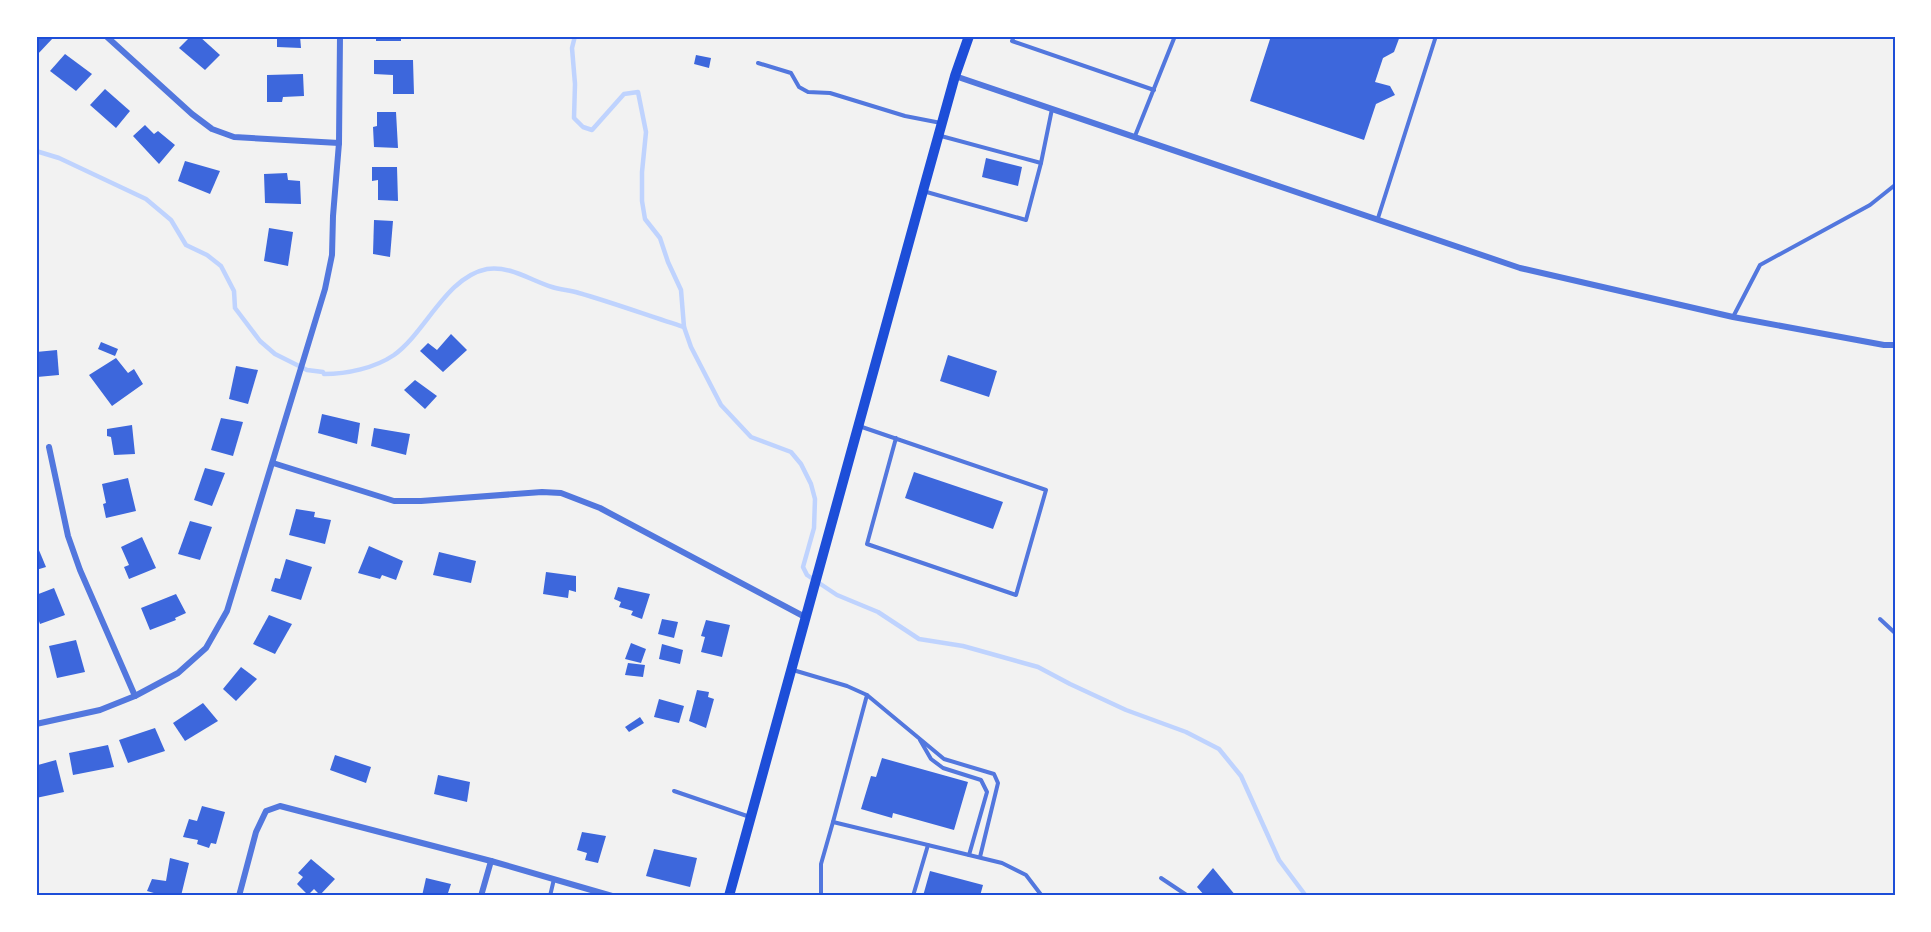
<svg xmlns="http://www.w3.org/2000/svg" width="1931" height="932" font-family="Mulish,sans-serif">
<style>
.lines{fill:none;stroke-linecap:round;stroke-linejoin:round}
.stream{stroke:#bfd3fe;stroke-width:4.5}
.building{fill:#3d67dc}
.service{stroke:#5277de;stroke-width:4}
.minor{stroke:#5277de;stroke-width:6}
.secondary{stroke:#1d4ed8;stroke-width:10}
.neatline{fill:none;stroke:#1d4ed8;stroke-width:2}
</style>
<rect width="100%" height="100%" fill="#f2f2f2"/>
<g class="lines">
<g class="stream">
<path d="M575 36 572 48 575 84 574 118 583 127 592 130 624 94 638 92 646 132 642 172V201L645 219 660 238 668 262 681 290 684 327 691 347 721 405 751 437 791 452 801 464 811 484 815 499 814 528 803 567 807 575 837 595 878 612 919 639 963 646 1038 667 1070 684 1126 710 1186 732 1219 749 1241 776 1279 860 1306 896"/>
<path d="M36 151 59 158 146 199 171 220 186 245 207 255 221 266 234 291 235 308 260 341 275 354 307 370 323 372 324 374C347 374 375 368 394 355 426 332 446 277 487 269 509 265 532 281 552 287 561 290 570 290 579 293 614 303 649 316 684 327"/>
</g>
</g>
<g class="building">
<path d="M36 36H51L53 38 36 56Z"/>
<path d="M191 36H199L220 55 205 70 179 48Z"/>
<path d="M277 36H300L301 48 277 47Z"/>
<rect x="376" y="36" width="25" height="5"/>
<path d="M1271 36H1400L1394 52 1383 58 1375 82 1390 86 1395 95 1376 104 1364 140 1250 101Z"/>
<path d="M65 54 92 74 76 91 50 71Z"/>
<path d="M696 55 711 58 709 68 694 64Z"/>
<path d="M374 60H413L414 94H393V75L374 74Z"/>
<path d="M303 74 304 96 283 97 282 102H267V75Z"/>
<path d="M105 89 130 111 116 128 90 105Z"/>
<path d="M377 112H396L398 148 374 147 373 127 377 126Z"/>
<path d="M145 125 154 134 158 131 175 145 159 164 133 136Z"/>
<path d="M986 158 1022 167 1018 186 982 177Z"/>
<path d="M185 161 220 171 210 194 178 181Z"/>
<path d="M372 167H397L398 201 378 200V180L372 181Z"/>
<path d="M287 173 288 180 300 181 301 204 265 203 264 174Z"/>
<path d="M374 220 393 221 390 257 373 254Z"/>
<path d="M269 228 293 232 288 266 264 261Z"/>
<path d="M451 334 467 350 443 372 420 351 428 343 437 350Z"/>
<path d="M101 342 118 349 115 356 98 349Z"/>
<path d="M57 350 59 375 37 377 36 352Z"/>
<path d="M948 355 997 371 989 397 940 381Z"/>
<path d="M116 358 128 373 134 369 143 384 112 406 89 375Z"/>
<path d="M236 366 258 370 248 404 229 399Z"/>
<path d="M415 380 437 396 425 409 404 390Z"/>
<path d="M322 414 360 423 357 444 318 433Z"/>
<path d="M221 418 243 422 233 456 211 450Z"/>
<path d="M132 425 135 454 114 455 111 437 107 436V429Z"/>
<path d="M374 428 410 434 406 455 371 446Z"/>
<path d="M205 468 225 473 212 506 194 500Z"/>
<path d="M914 472 1003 502 993 529 905 498Z"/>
<path d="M128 478 136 511 106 518 103 504 106 503 102 484Z"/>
<path d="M296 509 315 512 314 517 331 520 325 544 289 535Z"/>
<path d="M190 521 212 527 200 560 178 554Z"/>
<path d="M142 537 156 568 129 579 124 567 129 565 121 547Z"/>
<path d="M36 543 46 567 36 570Z"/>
<path d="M369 546 403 561 396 580 382 575 380 579 358 573Z"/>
<path d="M439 552 476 561 471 583 433 575Z"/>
<path d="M286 559 312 567 301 600 271 591 275 578 280 579Z"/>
<path d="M546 572 576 576V592L569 590 568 598 543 594Z"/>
<path d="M618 587 650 594 642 619 631 615 633 611 619 607 621 602 614 599Z"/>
<path d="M54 588 65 615 40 624 36 612V595Z"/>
<path d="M176 594 186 613 175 618 176 620 150 630 141 608Z"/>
<path d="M269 615 292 624 275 654 253 644Z"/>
<path d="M662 619 678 622 674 638 658 634Z"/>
<path d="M706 620 730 625 722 657 701 652 705 637 701 636Z"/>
<path d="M76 640 85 672 57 678 49 646Z"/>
<path d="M631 643 646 649 641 663 625 659Z"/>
<path d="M662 644 683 650 680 664 659 659Z"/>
<path d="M628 663 645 665 643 677 625 675Z"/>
<path d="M241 667 257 679 236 701 223 689Z"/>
<path d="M697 690 709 692 708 697 714 699 706 728 689 721Z"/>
<path d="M659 699 684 706 679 723 654 717Z"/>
<path d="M203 703 218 721 185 741 173 723Z"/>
<path d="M640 717 644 723 629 732 625 727Z"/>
<path d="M155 728 165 751 128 763 119 740Z"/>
<path d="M108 745 114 767 73 775 69 753Z"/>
<path d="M335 755 371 767 366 783 330 770Z"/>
<path d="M882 758 968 782 954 830 893 813 892 818 861 809 871 776 876 777Z"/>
<path d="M56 760 64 792 36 798V761L38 765Z"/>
<path d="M438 775 470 782 467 802 434 794Z"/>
<path d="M202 806 225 812 216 844 211 843 209 848 197 844 198 840 183 837 189 819 197 821Z"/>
<path d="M582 832 606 836 598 863 585 860 587 853 577 850Z"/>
<path d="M654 849 697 858 690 887 646 876Z"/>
<path d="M170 858 189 863 181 896H164L147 891 152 879 166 881Z"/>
<path d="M311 859 335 879 320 895 314 889 308 895 297 884 303 877 298 873Z"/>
<path d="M1213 868 1236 896H1205L1197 887Z"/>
<path d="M930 871 983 885 980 896H923Z"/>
<path d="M426 878 451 884 447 896H422Z"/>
</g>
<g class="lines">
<g class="service">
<path d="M1014 36 1012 41 1154 90"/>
<path d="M758 63 791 73 799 87 808 92 830 93 905 116 941 123"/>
<path d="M941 136 1041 163"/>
<path d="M1135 136 1175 36"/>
<path d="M923 191 1026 220 1041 163 1052 109"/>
<path d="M1378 218 1436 36"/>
<path d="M1733 317 1760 265 1870 205 1895 185"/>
<path d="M859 426 1046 490 1016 595 867 544 896 438"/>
<path d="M1880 619 1895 633"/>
<path d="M793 670 847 686 867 695 833 822 1002 863 1026 875 1042 896"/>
<path d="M867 695 944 759 994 774 998 783 980 857"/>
<path d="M920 740 931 759 943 768 981 780 987 792 969 855"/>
<path d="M674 791 750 817"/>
<path d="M1161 878 1188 896"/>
<path d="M550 896 554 879"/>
<path d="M821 896V864L833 822"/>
<path d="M913 896 928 845"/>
</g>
<g class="minor">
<path d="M106 36 192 114 212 129 234 137 339 143"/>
<path d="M955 76 1520 268 1733 317 1884 345H1895"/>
<path d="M49 447 68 536 80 570 135 696"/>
<path d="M273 463 394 501H421L542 492 561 493 600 508 805 617"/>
<path d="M36 724 100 710 135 696 178 673 206 648 227 611 325 289 332 255 333 216 339 143 340 36"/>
<path d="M239 896 256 832 266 811 280 806 491 861 612 896"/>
<path d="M481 896 491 861"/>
</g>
<path class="secondary" d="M729 896 923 191 955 76 969 36"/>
</g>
<rect width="1931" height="932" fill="none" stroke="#ffffff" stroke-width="75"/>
<rect x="38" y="38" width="1856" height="856" class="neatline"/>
</svg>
